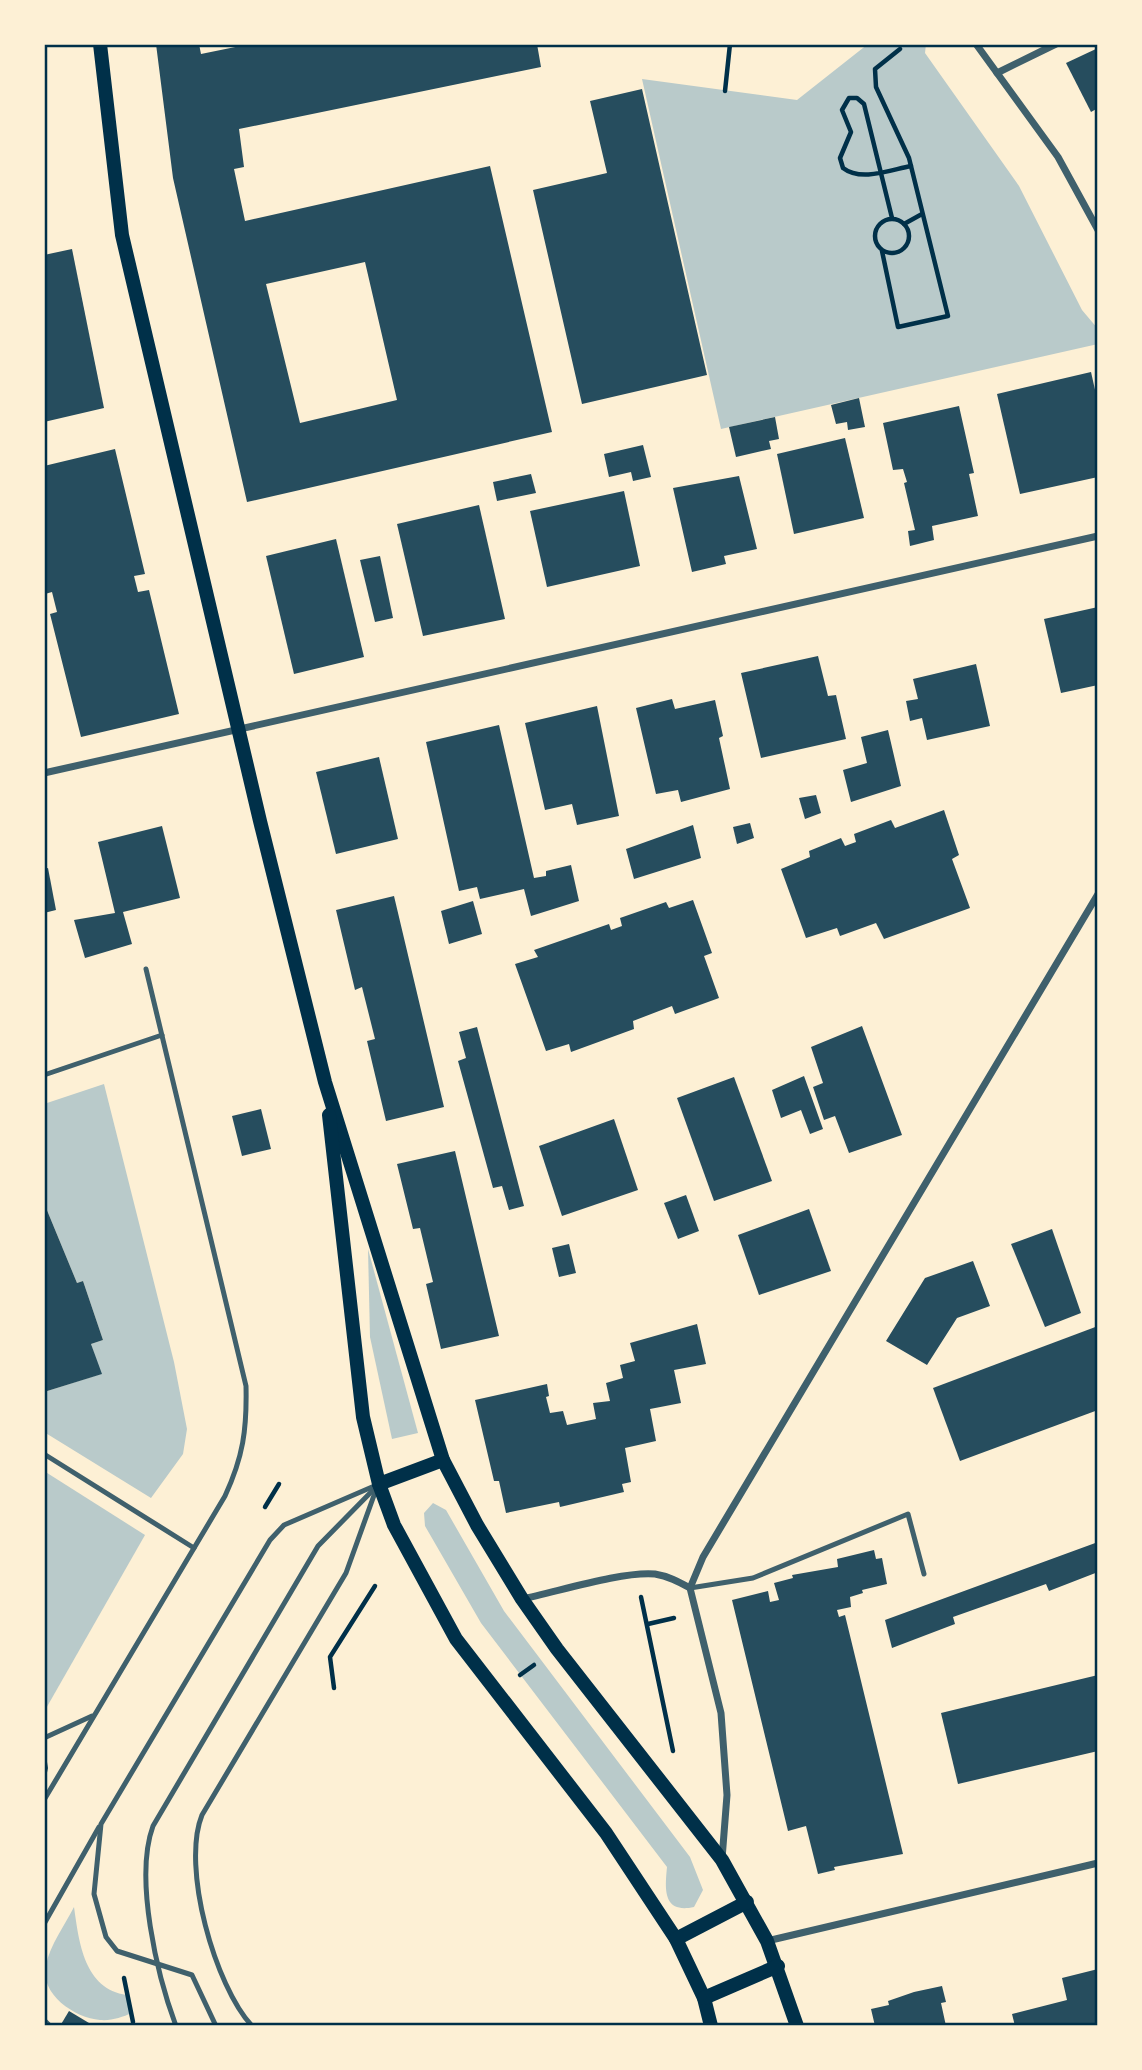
<svg xmlns="http://www.w3.org/2000/svg" width="1142" height="2070" font-family="'Libre Baskerville',serif">
<style>
.green{fill:#b9caca}
.building{fill:#264d5e;fill-rule:evenodd}
.lines{fill:none;stroke-linecap:round;stroke-linejoin:round}
.path{stroke:#003049;stroke-width:4.5}
.service{stroke:#3f606c;stroke-width:5}
.minor{stroke:#3f606c;stroke-width:7}
.secondary{stroke:#003049;stroke-width:14}
.neatline{fill:none;stroke:#003049;stroke-width:2.5}
</style>
<rect width="100%" height="100%" fill="#fdf0d5"/>
<g class="green">
<path d="M868 44H926L925 53 1019 186 1082 310 1098 329V344L721 429 642 79 797 100Z"/>
<path d="M104 1084 174 1362 187 1429 183 1454 151 1498 44 1432V1392L101 1374 91 1344 103 1340 83 1281 77 1283 44 1203V1104Z"/>
<path d="M368 1249 418 1433 392 1439 370 1337Z"/>
<path d="M44 1471 145 1535 44 1712Z"/>
<path d="M433 1503 446 1510 504 1611 690 1857 703 1890 694 1907C662 1914 665 1888 667 1867L481 1623 425 1526 424 1513Z"/>
<path d="M74 1907C79 1942 84 1989 127 1995L132 2013C122 2017 112 2021 100 2020 75 2018 39 1994 46 1965 50 1945 65 1925 74 1907Z"/>
</g>
<g class="building">
<path d="M156 44H199L201 54 250 44H537L541 67 239 129 244 167 234 169 245 221 490 166 552 432 247 502 173 178ZM365 262 397 400 300 423 266 284Z"/>
<path d="M1098 48V108L1091 112 1066 63Z"/>
<path d="M642 89 707 375 582 404 533 190 607 173 590 101Z"/>
<path d="M72 249 104 408 44 422V255Z"/>
<path d="M1091 372 1098 403V477L1020 494 997 394Z"/>
<path d="M859 398 865 427 848 430 847 422 836 424 831 405Z"/>
<path d="M959 406 974 473 969 474 978 516 932 526 934 540 910 546 908 531 915 530 904 483 907 482 903 469 893 470 883 423Z"/>
<path d="M775 417 779 439 769 441 771 449 736 457 729 427Z"/>
<path d="M845 438 864 518 794 534 777 454Z"/>
<path d="M643 445 651 477 633 481 631 472 609 477 604 454Z"/>
<path d="M115 449 145 574 134 576 138 592 149 590 179 714 81 737 50 614 57 612 52 592 45 594 44 589V466Z"/>
<path d="M531 474 536 493 497 501 493 482Z"/>
<path d="M739 476 757 549 724 556 726 564 692 572 673 488Z"/>
<path d="M624 491 640 566 547 587 530 511Z"/>
<path d="M479 505 505 619 423 636 397 524Z"/>
<path d="M336 539 364 657 294 674 266 556Z"/>
<path d="M380 556 393 618 375 622 360 560Z"/>
<path d="M1098 607V685L1061 693 1044 619Z"/>
<path d="M818 656 828 696 836 695 846 739 761 758 741 673Z"/>
<path d="M976 664 990 726 927 740 922 718 910 721 906 701 918 699 913 679Z"/>
<path d="M672 699 675 709 715 700 723 736 719 738 730 789 681 802 678 790 656 794 636 708Z"/>
<path d="M597 706 619 816 577 825 572 804 545 810 525 723Z"/>
<path d="M499 725 534 878 546 876V871L571 865 579 901 531 916 524 889 480 899 477 887 459 891 426 742Z"/>
<path d="M888 730 901 786 851 802 843 770 867 763 861 737Z"/>
<path d="M379 757 398 839 336 854 316 772Z"/>
<path d="M816 795 821 813 805 819 799 798Z"/>
<path d="M944 810 959 855 952 859 970 908 884 939 876 923 840 936 837 928 806 938 781 869 810 857 809 851 841 838 845 846 856 842 854 834 891 820 895 828Z"/>
<path d="M750 823 754 838 737 844 733 827Z"/>
<path d="M693 825 701 858 634 879 626 849Z"/>
<path d="M162 826 180 898 123 912 132 944 85 958 74 920 115 913 98 842Z"/>
<path d="M48 868 56 910 44 913V869Z"/>
<path d="M394 896 444 1107 386 1121 367 1041 375 1039 362 987 355 990 336 910Z"/>
<path d="M693 900 712 953 704 956 719 998 675 1014 672 1006 633 1021 634 1029 571 1052 569 1044 546 1051 515 964 538 957 534 950 609 924 611 930 622 926 620 918 666 902 669 908Z"/>
<path d="M473 901 482 934 449 944 441 911Z"/>
<path d="M862 1026 902 1135 849 1153 835 1116 824 1120 813 1087 823 1083 811 1047Z"/>
<path d="M477 1027 524 1206 509 1210 502 1186 493 1188 458 1061 466 1058 459 1032Z"/>
<path d="M804 1076 823 1129 810 1134 801 1110 781 1118 772 1090Z"/>
<path d="M734 1077 772 1181 714 1201 677 1098Z"/>
<path d="M261 1109 271 1149 242 1156 232 1116Z"/>
<path d="M614 1119 638 1190 562 1216 539 1146Z"/>
<path d="M455 1151 499 1336 441 1349 426 1284 433 1282 420 1228 413 1229 397 1164Z"/>
<path d="M686 1195 699 1231 678 1239 664 1203Z"/>
<path d="M44 1203 77 1283 83 1281 103 1340 91 1344 102 1374 44 1392Z"/>
<path d="M809 1209 831 1271 759 1295 738 1235Z"/>
<path d="M1052 1229 1081 1313 1045 1327 1011 1244Z"/>
<path d="M569 1244 576 1273 559 1277 552 1248Z"/>
<path d="M973 1261 990 1306 957 1318 927 1365 886 1341 925 1278Z"/>
<path d="M697 1324 706 1364 674 1370 681 1403 650 1409 656 1441 625 1448 631 1482 622 1484 624 1492 560 1507 559 1502 506 1513 499 1481H494L475 1400 547 1384 549 1396 546 1397 550 1413 563 1411 567 1425 596 1419 593 1403 610 1401 606 1383 623 1378 620 1365 635 1361 630 1343Z"/>
<path d="M1098 1326V1410L960 1461 933 1388Z"/>
<path d="M1098 1542V1572L1049 1591 1046 1584 953 1617 955 1624 892 1648 885 1620Z"/>
<path d="M874 1550 876 1559 882 1558 887 1584 862 1590 863 1593 850 1597 851 1607 837 1610 839 1617 845 1615 903 1854 834 1867 835 1870 818 1874 806 1826 788 1831 732 1600 768 1591 770 1602 779 1600 774 1583 793 1578 792 1575 838 1567 837 1559Z"/>
<path d="M1098 1675V1751L958 1784 941 1713Z"/>
<path d="M45 1750 48 1768 45 1782 44 1751Z"/>
<path d="M1098 1969V2026H1015L1012 2014 1067 2000 1062 1978Z"/>
<path d="M942 1986 946 2002 941 2003 946 2026H875L871 2009 889 2005 888 2001 914 1992Z"/>
<path d="M69 2011 94 2026H60Z"/>
</g>
<g class="lines">
<g class="path">
<path d="M725 91 730 44"/>
<path d="M892 218 864 104 857 98H849L842 110 851 132 840 158 843 168C861 182 890 170 911 166"/>
<circle cx="892" cy="236" r="17"/>
<path d="M904 224 922 214"/>
<path d="M882 251 898 327 948 316 909 158 876 87 875 69 900 49"/>
<path d="M265 1507 279 1484"/>
<path d="M641 1597 673 1751"/>
<path d="M648 1624 674 1618"/>
<path d="M520 1675 534 1665"/>
<path d="M334 1688 330 1657 375 1586"/>
<path d="M124 1978 133 2022"/>
</g>
<g class="service">
<path d="M44 1075 162 1035"/>
<path d="M44 1454 194 1548"/>
<path d="M690 1588 753 1578 908 1514 924 1574"/>
<path d="M44 1738 92 1716"/>
<path d="M44 1800 225 1496C243 1457 247 1430 246 1386L146 969"/>
<path d="M44 1924 99 1827"/>
<path d="M44 2020 50 2026"/>
<path d="M176 2026C157 1975 134 1878 153 1826L318 1546 376 1487"/>
<path d="M216 2026 192 1975 117 1951 106 1937 94 1894 101 1824 270 1540 284 1525 379 1484"/>
<path d="M252 2026C215 1986 181 1867 202 1815L346 1573 377 1487"/>
</g>
<g class="minor">
<path d="M976 44 1058 157 1098 230"/>
<path d="M997 73 1056 44"/>
<path d="M44 773 1098 536"/>
<path d="M690 1588 703 1557 1098 894"/>
<path d="M522 1599C557 1592 622 1571 655 1574 668 1576 679 1582 690 1588L721 1713 727 1795 722 1859"/>
<path d="M767 1941 1098 1863"/>
</g>
<g class="secondary">
<path d="M100 44 122 235 260 821 325 1082 443 1460 477 1525 522 1599 557 1649 722 1860 767 1941 797 2026"/>
<path d="M329 1115 363 1417 379 1484 394 1525 456 1639 606 1833 676 1939 704 1998 711 2026"/>
<path d="M379 1484 443 1460"/>
<path d="M676 1939 747 1902"/>
<path d="M704 1998 778 1966"/>
</g>
</g>
<rect width="1142" height="2070" fill="none" stroke="#fdf0d5" stroke-width="91"/>
<rect x="46" y="46" width="1050" height="1978" class="neatline"/>
</svg>
